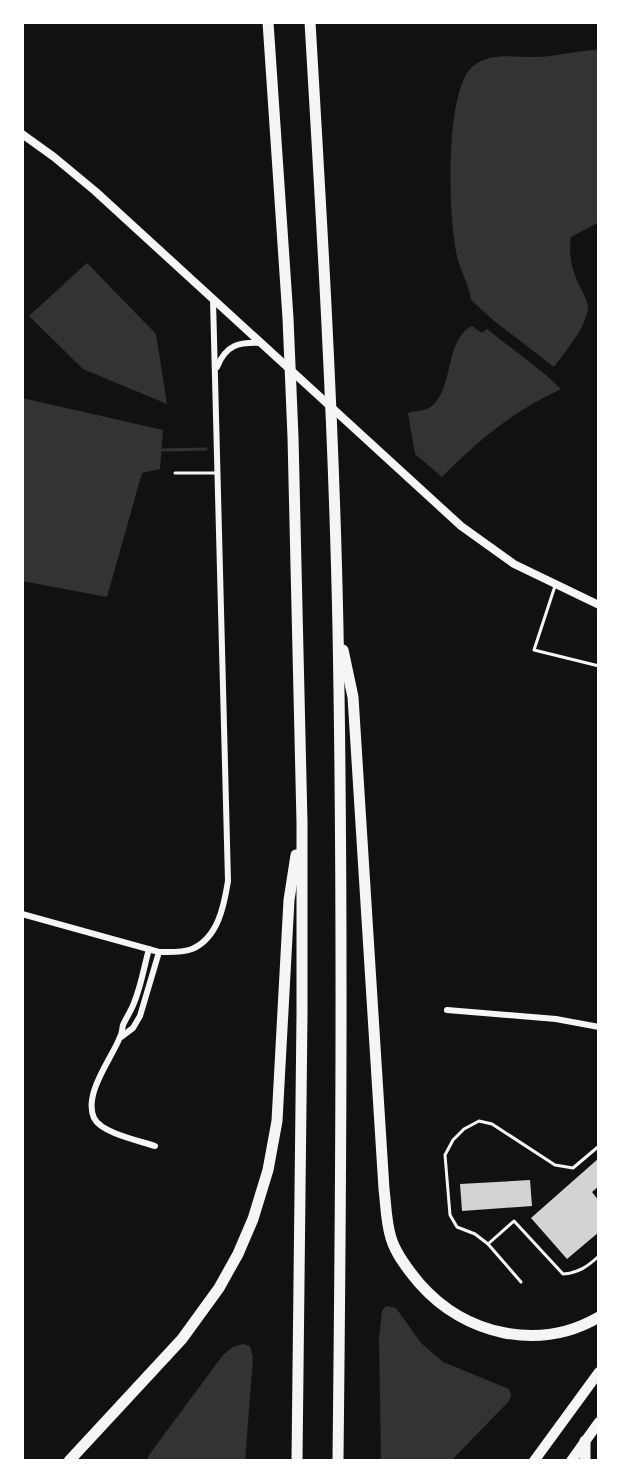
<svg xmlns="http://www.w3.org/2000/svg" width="621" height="1483" font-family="'Golos Text',sans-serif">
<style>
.water{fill:#333}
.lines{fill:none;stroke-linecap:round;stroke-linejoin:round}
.stream{stroke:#333;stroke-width:3}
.building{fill:#d3d3d3}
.service{stroke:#f5f5f5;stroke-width:3}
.minor{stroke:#f5f5f5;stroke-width:6}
.tertiary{stroke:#f5f5f5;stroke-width:8}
.primary{stroke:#f5f5f5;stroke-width:10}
.motorway{stroke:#f5f5f5;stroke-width:11}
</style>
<rect width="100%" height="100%" fill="#111"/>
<g class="water">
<path d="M599 50V222L571 237C568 254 572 271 580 287 582 292 587 299 588 305 589 324 565 352 554 367L493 320 471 300C469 285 462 274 458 260 448 224 444 92 472 67 490 51 516 58 538 57 558 56 579 50 599 50Z"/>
<path d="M87 263 156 334 167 404 83 369 29 316Z"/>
<path d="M472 326 482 333 487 329 546 375 561 389C511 413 481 438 442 477L415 454 408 413C415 411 426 411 432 406 454 387 445 339 472 326Z"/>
<path d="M22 398 163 430 160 469 142 473 107 597 22 581Z"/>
<path d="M386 1306 396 1308 421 1343 443 1362 509 1389 511 1395 509 1401 451 1461H381L379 1339 382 1311Z"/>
<path d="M243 1344 250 1346 253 1358 245 1461H147L149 1455 223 1355 233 1347Z"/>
</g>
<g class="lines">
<path class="stream" d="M162 450 206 449"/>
</g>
<g class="building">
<path d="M599 1158V1186L592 1192 599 1201V1232L567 1259 531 1218Z"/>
<path d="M530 1180 532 1206 462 1211 460 1184Z"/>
</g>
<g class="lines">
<g class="service">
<path d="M175 473H215"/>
<path d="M555 586 534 650 599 666"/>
<path d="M488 1244 514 1221 563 1274C579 1273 588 1266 599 1256"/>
<path d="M521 1282 488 1244 475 1234 457 1227 450 1215 445 1155 453 1140 464 1129 479 1121 492 1124 555 1165 573 1168 599 1146"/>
</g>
<g class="minor">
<path d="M217 367C226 345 238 342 261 343"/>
<path d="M22 914 159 952C170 952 181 953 192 949 218 938 224 906 228 881L213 300"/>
<path d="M149 949C144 967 141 986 134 1003 131 1011 126 1018 123 1025 122 1029 122 1034 120 1037 112 1058 83 1094 94 1118 101 1133 140 1141 155 1146"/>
<path d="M447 1010 556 1019 599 1027"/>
<path d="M121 1037 133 1028 140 1016 159 952"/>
</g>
<path class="tertiary" d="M22 134 54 157 95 191 461 526 514 564 599 605"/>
<g class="primary">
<path d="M534 1461 599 1372"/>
<path d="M571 1461 599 1422"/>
</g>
<g class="motorway">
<path d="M268 22 288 318 293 437 302 823V1014L297 1461"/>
<path d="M310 22C322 224 334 427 338 629 343 906 341 1184 338 1461"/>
<path d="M343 650 353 697 384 1189C386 1205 386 1222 391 1238 396 1255 409 1271 420 1284 465 1335 539 1352 599 1317"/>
<path d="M585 1441V1461"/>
<path d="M69 1461 182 1339 219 1288 238 1254 253 1219 268 1170 277 1121 289 900 296 855"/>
</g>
</g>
<rect width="621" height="1483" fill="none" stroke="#ffffff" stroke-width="48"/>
</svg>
